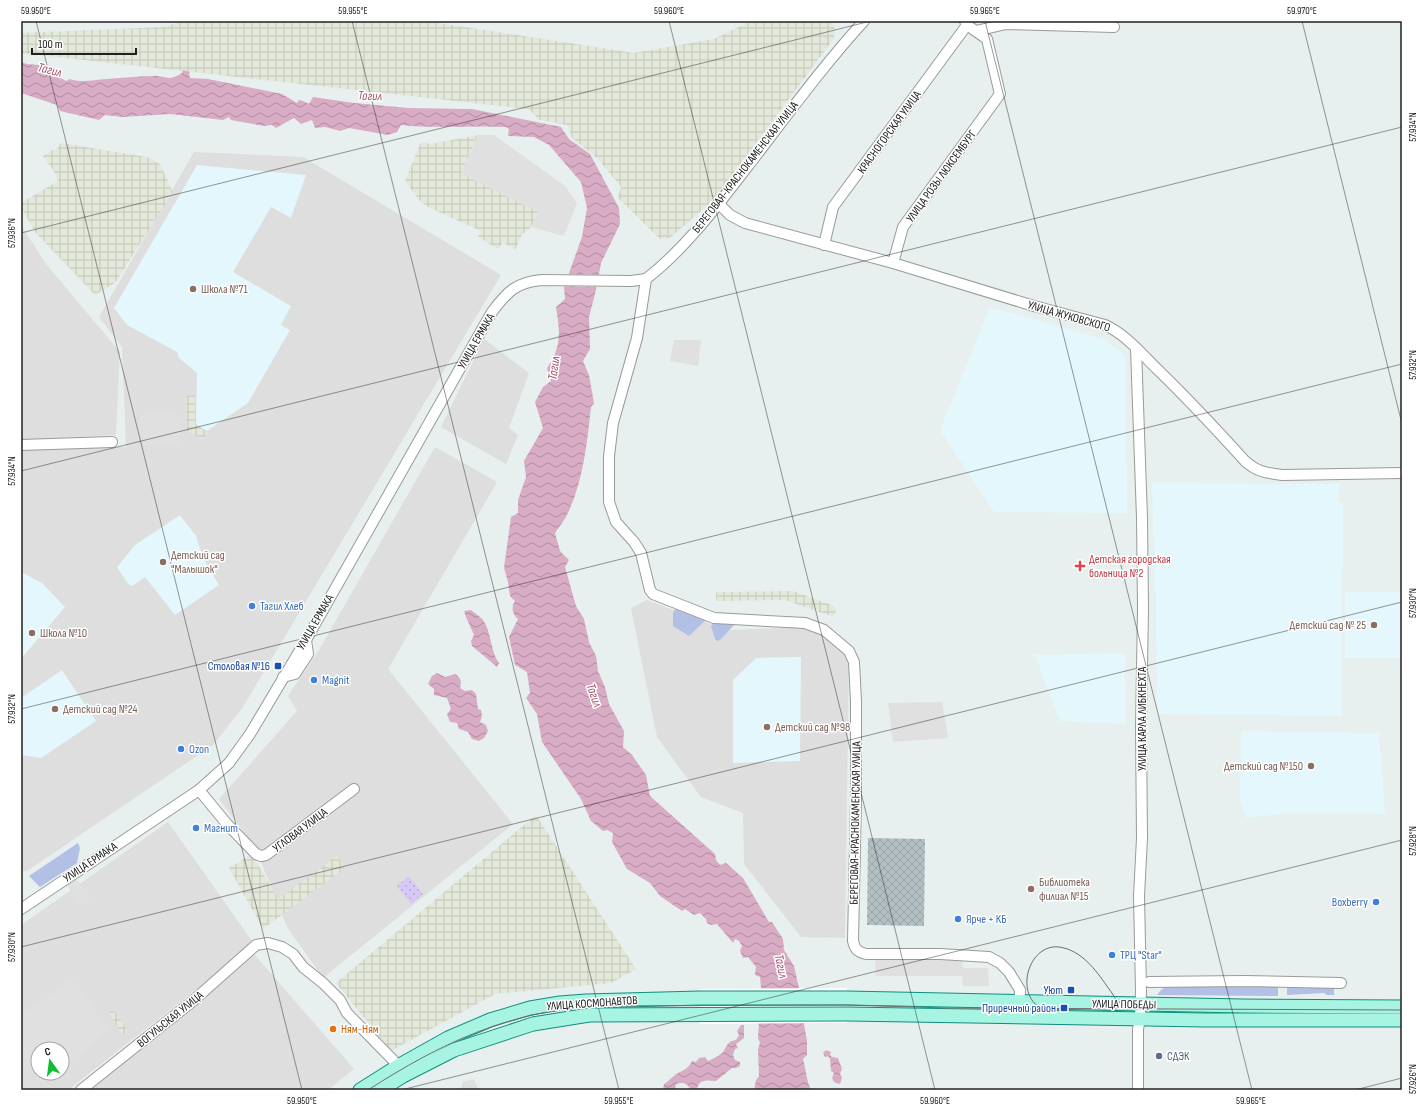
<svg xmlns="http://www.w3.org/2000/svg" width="1423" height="1111" font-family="'Sofia Sans Condensed',sans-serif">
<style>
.residential{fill:#dddedd;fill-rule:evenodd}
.industrial{fill:url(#industrial-grid)}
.education{fill:#e3f7fc}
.construction{fill:url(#construction-cross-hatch)}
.grass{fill:#b2c0e5}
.park{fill:url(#park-dots)}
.parking{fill:#e0e0e0}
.water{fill:url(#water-waves)}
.pier{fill:#fff}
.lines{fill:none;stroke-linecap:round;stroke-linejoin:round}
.minor-casing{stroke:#9a9a9a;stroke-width:12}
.major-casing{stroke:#0e8e7e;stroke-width:15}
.minor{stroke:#fff;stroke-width:10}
.major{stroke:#a8f4e3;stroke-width:13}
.tram{stroke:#6e6e6e;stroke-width:1}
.ticks{fill:none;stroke:#202020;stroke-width:1;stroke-opacity:0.45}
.education-dot{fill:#8d6e63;stroke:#fff;stroke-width:1.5}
.health-dot{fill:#e0444e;stroke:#fff;stroke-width:1.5}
.shop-dot{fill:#3f7fe0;stroke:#fff;stroke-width:1.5}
.transit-dot{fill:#1a4fb4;stroke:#fff;stroke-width:1.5}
.food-dot{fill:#e8710a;stroke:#fff;stroke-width:1.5}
.service-dot{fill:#5c6f8a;stroke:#fff;stroke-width:1.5}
.labels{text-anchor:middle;stroke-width:3;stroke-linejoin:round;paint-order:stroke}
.street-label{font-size:12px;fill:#202020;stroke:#fff}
.education-label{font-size:12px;fill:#785e54;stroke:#fff;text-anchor:start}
.health-label{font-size:12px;fill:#be3a42;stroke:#fff;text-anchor:start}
.shop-label{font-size:12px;fill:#366cbe;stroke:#fff;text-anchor:start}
.transit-label{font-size:12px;fill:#164399;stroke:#fff;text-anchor:end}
.food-label{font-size:12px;fill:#c56008;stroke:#fff;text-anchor:start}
.service-label{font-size:12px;fill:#4e5e75;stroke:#fff;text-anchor:start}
.water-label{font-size:13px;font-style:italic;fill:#a7546c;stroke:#fff}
.neatline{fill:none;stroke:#202020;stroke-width:1.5}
.ticks-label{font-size:10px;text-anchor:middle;fill:#202020}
</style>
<defs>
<pattern id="industrial-grid" width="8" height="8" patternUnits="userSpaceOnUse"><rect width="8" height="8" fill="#e2e8da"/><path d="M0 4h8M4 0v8" fill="none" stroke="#c2c7bb"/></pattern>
<pattern id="construction-cross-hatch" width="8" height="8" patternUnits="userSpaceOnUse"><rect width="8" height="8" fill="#b3c0c3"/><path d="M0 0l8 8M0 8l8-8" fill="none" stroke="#9aa5a7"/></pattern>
<pattern id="park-dots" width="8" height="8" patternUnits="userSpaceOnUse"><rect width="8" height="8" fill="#d6c9f5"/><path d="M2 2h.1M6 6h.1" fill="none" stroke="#b7acd2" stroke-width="1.8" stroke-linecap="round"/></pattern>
<pattern id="water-waves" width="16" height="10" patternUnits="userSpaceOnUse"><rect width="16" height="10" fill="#d9acc5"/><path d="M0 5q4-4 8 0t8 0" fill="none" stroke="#b08ca0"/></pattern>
</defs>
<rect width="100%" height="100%" fill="#e7f0ee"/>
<g class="residential">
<path d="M194 152 303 157 501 275 241 710 213 745 27 871 21 870V450L126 447 122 347 99 317Z"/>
<path d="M21 225 46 264 120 352 116 435 21 440Z"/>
<path d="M484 339 529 373 509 428 518 435 506 464 441 427Z"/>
<path d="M435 447 497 482 388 669 513 824 323 978 287 927 255 847 219 799 297 711 288 696 319 650Z"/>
<path d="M647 600 726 630 811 627 843 652 849 661 845 938 801 937 744 864 743 813 701 797 657 737 631 608Z"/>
<path d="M168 822 254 944 68 1090H21V925ZM38 1049H62V1073H38Z"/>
<path d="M254 954 354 1069 328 1090H91Z"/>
</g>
<g class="industrial">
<path d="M180 21H426L634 53 714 39 751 21H832L835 30 834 38 720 192 710 203 670 238 660 239 618 198 621 187 597 158 572 138 567 125 540 120 528 109 21 53V33L166 27Z"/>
<path d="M478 135 461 173 539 212 531 227 522 235 515 250 503 242 498 249 478 237 481 231 428 207 420 201 405 181 421 142 431 144Z"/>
<path d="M61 143 147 157 160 164 173 192 115 283 95 295 35 232 21 207V203L58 181 55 173 43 156 54 149 56 150Z"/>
<path d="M195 395 196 424 207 433 202 439 187 431 186 396Z"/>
<path d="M793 591 834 606 836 610 834 617 785 600 716 601V592Z"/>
<path d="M536 815 636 969 611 983 495 994 391 1051 336 983Z"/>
<path d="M252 854 278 899 337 856 345 868 263 929 229 868Z"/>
<path d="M114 1010 128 1032 122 1035 109 1013Z"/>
</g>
<g class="education">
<path d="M197 165 306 175 291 218 271 207 233 272 291 306 281 325 290 330 248 403 207 431 196 424 197 373 179 358 177 352 127 325 114 308Z"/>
<path d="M990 307 1103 339 1125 356 1127 513 994 512 940 430Z"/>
<path d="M1152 483 1339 484 1338 503H1343L1341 716 1157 714 1156 608Z"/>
<path d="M180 515 196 536 203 558 219 585 175 615 145 577 132 586 128 584 117 567 135 545Z"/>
<path d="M21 572 42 583 65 607 21 659Z"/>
<rect x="1345" y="592" width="57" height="66"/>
<path d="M1125 653V724L1060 721 1035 655Z"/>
<path d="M801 657 800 761 733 763V680L756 658Z"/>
<path d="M62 670 96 721 41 758 21 755V698Z"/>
<path d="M1241 731 1379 733 1385 814 1291 813 1246 818 1240 799Z"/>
</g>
<path class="construction" d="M868 838 925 839 924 926 867 925Z"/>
<g class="grass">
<path d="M676 608 708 618 689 636 673 626V613Z"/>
<path d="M713 623 734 625 720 640 717 641 715 639 711 626Z"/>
<path d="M78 843 80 848 77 863 40 887 29 876Z"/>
<path d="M1169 984 1278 985V996L1157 995 1160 991Z"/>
<path d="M1287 985H1334V995H1327L1324 993 1287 995Z"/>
</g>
<path class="park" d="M409 876 423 894 411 904 397 886Z"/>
<g class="parking">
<path d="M478 135H494L565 186 577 203 564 236 531 227 539 212 461 173Z"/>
<path d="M674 340H701L698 366 670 361Z"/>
<path d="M179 413 180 444 143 445 140 415Z"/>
<path d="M942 702 948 738 893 742 888 703Z"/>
<path d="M75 878 92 898 80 906 67 885Z"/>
<path d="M875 958H962L963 968H988L989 986H963L962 976H876Z"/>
<path d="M73 979 109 1031 62 1069V1049H38V1073H57L42 1085 21 1055V1014Z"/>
<path d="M474 1079 478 1090H460L463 1082Z"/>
</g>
<g class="water">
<path d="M21 62 27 64 39 65 66 81 70 79C80 83 95 80 106 79 123 78 139 76 156 76 161 76 166 78 171 78 175 77 179 75 182 73L183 70 190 72 189 74 190 78 208 79 282 94 297 103 299 100 303 101 309 104 313 97 354 103 408 108 472 109 561 127 569 139 590 154 619 208 620 224 601 263 596 290 589 317 590 349 583 361 589 375 594 403 591 407C587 444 583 482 567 515 564 521 559 527 555 533L560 551 569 560 565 567 576 606 584 619 589 642 596 656 598 671 605 687 609 704 624 731 623 747 632 755 646 775 650 796 715 854 716 860 720 865 726 863 743 878 769 922H772L783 939 784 950 794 966 799 988 804 1024 807 1041V1055L803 1059C806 1069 806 1080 811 1090H754L756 1080 759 1076 758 1049 760 1043 758 1038 761 987 760 977 755 975 756 967 748 957 743 958 740 951 742 946 739 941 735 939 733 943 717 924 711 925 707 923 706 919 700 913 694 915 685 909 682 911 660 896 650 883 627 869 612 842 613 833 607 830 603 831 591 821 581 799 542 742 537 714 526 698 530 693 527 672 515 665 509 637 518 619C512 614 511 607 515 601L510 596 508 582 504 568 511 517 518 513V500L526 477 524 461 543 428 535 402 543 387 551 381 547 368C562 346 560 332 556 307L565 299 564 287 582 237 587 208 581 182 549 145 534 137 508 136 509 129 506 127C471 125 436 129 401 125L397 132 388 135 349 128 340 131 325 127 315 128 312 120 301 124 294 118 276 128 272 125 264 126 231 120 229 117 223 120 170 114 122 117 105 115 99 120 60 111 57 105 21 93Z"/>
<path d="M471 610C474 613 480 616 483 620 492 633 490 651 499 663L497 667 472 646 471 641 474 635 466 617 464 611Z"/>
<path d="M437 673 445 677 455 674C461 678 462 681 460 688L465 691 472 690 476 694 478 709 481 710 482 716 480 722 486 725 488 731 484 738 479 741 472 739 468 732 459 729 457 723 450 722 447 714 451 709 447 698 434 695V689L428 684 432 676Z"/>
<path d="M741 1025H744V1038L736 1044 738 1048 735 1049 733 1055 735 1060 740 1062V1066L736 1068H732L716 1081C707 1080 698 1079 697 1090H689L690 1088C686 1083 683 1082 676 1084L675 1090H663L664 1084C668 1082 671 1078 674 1076 683 1069 687 1071 692 1061L696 1062 699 1058 705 1057 708 1061C712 1059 717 1057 720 1055 728 1049 724 1042 736 1040L739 1035 737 1031Z"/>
<path d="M826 1050 831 1052 830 1055 832 1057 838 1058 842 1069 840 1074 842 1078 840 1084 834 1082 832 1078 834 1073 831 1071 830 1059 828 1056 825 1057 823 1053Z"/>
</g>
<g class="pier">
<path d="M542 274 620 275V287L542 286Z"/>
<path d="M847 988V1023L700 1024V989Z"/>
</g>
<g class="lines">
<defs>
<g id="minor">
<path d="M864 21C822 67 786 117 748 166 717 206 686 248 646 279L637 338 613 423 609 456V502L616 522 634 542 641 553 650 590 653 594 714 618 805 623 824 630 849 651 854 662 856 701V798L853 941C855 950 858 952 866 954H940L989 957 1000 963 1009 972 1020 990 1019 1016"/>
<path d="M976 31 1006 24 1114 27"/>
<path d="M719 204 730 215 745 223 893 263 1034 306 1105 325C1125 334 1140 352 1156 368 1187 398 1216 429 1245 461 1257 472 1267 473 1282 475L1402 473"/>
<path d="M824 245 833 207 967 25"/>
<path d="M893 263 903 227 1000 94 987 39 967 25 965 21"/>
<path d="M1136 348 1142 518 1143 609 1141 727 1142 838 1139 896 1141 991 1140 1018 1138 1029V1090"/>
<path d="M21 445 112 442"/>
<path d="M283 677 295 674 308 654 306 640"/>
<path d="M199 790 227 824 256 854 261 856 266 855 354 789"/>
<path d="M21 909 199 790 229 763 250 734 306 640 492 312C507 292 516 282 542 280L631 281 646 279"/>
<path d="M1149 982 1244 981 1341 983"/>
<path d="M81 1090 194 1000 256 945 268 943 282 947 293 954 303 967 323 983 340 1000 347 1013 393 1060 401 1072"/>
</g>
<g id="major">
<path d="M360 1090 398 1066 448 1038 490 1020 530 1008 560 1003 586 1001 700 998H847L1243 1006 1402 1007"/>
<path d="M381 1090 403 1076 454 1050 533 1024 589 1015 847 1014 1204 1020H1402"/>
</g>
</defs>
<use href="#minor" class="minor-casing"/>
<use href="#major" class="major-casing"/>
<use href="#minor" class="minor"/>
<use href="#major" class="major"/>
<g class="tram">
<path d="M1042 1009C1012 994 1030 938 1064 948 1084 953 1098 973 1109 989 1112 992 1114 998 1118 1001 1121 1004 1126 1005 1129 1006"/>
<path d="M368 1090C441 1043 509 1011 597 1006L847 1005 947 1008 1402 1010"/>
</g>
</g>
<path class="ticks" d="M36 21 302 1090M352 21 619 1090M669 21 935 1090M985 21 1252 1090M1302 21 1402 424M21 233 871 21M21 471 1402 127M21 709 1402 364M21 947 1402 602M401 1090 1402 840M1355 1090 1402 1078"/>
<g class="education-dot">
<circle cx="193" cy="289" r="4"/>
<circle cx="163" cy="562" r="4"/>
<circle cx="1374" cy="625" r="4"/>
<circle cx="32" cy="633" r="4"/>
<circle cx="55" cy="709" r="4"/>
<circle cx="767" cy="727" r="4"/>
<circle cx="1311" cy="766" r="4"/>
<circle cx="1031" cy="889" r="4"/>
</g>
<path class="health-dot" d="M1078 560h4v4h4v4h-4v4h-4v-4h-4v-4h4z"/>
<g class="shop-dot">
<circle cx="252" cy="606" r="4"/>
<circle cx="314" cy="680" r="4"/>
<circle cx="181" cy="749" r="4"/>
<circle cx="196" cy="828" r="4"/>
<circle cx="1376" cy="902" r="4"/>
<circle cx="958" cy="919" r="4"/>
<circle cx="1112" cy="955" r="4"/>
</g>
<g class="transit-dot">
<rect x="274" y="662" width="8" height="8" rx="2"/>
<rect x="1067" y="986" width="8" height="8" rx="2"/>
<rect x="1060" y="1004" width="8" height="8" rx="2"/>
</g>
<circle class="food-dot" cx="333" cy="1029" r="4"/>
<circle class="service-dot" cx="1159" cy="1056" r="4"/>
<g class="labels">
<g class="street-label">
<text transform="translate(889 132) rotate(-54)" y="4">КРАСНОГОРСКАЯ УЛИЦА</text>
<text transform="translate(745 167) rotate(-52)" y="4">БЕРЕГОВАЯ-КРАСНОКАМЕНСКАЯ УЛИЦА</text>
<text transform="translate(941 176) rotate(-54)" y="4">УЛИЦА РОЗЫ ЛЮКСЕМБУРГ</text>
<text transform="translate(1069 316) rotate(16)" y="4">УЛИЦА ЖУКОВСКОГО</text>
<text transform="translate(476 341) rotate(-60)" y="4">УЛИЦА ЕРМАКА</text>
<text transform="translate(315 622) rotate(-60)" y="4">УЛИЦА ЕРМАКА</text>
<text transform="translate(1142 719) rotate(-90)" y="4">УЛИЦА КАРЛА ЛИБКНЕХТА</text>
<text transform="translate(855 823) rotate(-89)" y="4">БЕРЕГОВАЯ-КРАСНОКАМЕНСКАЯ УЛИЦА</text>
<text transform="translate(300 830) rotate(-37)" y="4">УГЛОВАЯ УЛИЦА</text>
<text transform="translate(90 862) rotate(-34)" y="4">УЛИЦА ЕРМАКА</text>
<text transform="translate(592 1003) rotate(-4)" y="4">УЛИЦА КОСМОНАВТОВ</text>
<text transform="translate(1124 1004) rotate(1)" y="4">УЛИЦА ПОБЕДЫ</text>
<text transform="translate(170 1019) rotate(-39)" y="4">ВОГУЛЬСКАЯ УЛИЦА</text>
</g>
<g class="education-label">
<text x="201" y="293">Школа №71</text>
<text x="171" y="559">Детский сад<tspan x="171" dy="14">"Малышок"</tspan></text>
<text x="1366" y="629" text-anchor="end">Детский сад № 25</text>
<text x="40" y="637">Школа №10</text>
<text x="63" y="713">Детский сад №24</text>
<text x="775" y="731">Детский сад №98</text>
<text x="1303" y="770" text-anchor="end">Детский сад №150</text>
<text x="1039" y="886">Библиотека<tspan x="1039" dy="14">филиал №15</tspan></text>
</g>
<g class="health-label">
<text x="1089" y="563">Детская городская<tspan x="1089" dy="14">больница №2</tspan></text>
</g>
<g class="shop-label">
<text x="260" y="610">Тагил Хлеб</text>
<text x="322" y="684">Magnit</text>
<text x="189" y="753">Ozon</text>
<text x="204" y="832">Магнит</text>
<text x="1368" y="906" text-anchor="end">Boxberry</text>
<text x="966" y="923">Ярче + КБ</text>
<text x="1120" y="959">ТРЦ "Star"</text>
</g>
<g class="transit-label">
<text x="270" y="670">Столовая №16</text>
<text x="1063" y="994">Уют</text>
<text x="1056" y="1012">Приречный район</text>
</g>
<g class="food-label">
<text x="341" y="1033">Ням-Ням</text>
</g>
<g class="service-label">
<text x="1167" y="1060">СДЭК</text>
</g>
<g class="water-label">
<text transform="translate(50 69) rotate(14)" y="5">Тагил</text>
<text transform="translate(370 95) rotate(2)" y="5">Тагил</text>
<text transform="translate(553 368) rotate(-82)" y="5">Тагил</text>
<text transform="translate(595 695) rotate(71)" y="5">Тагил</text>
<text transform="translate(782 966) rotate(78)" y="5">Тагил</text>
</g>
</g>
<rect width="1423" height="1111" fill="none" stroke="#ffffff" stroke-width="44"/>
<g transform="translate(50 1061) rotate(346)"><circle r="19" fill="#ffffff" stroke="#a6a6a6"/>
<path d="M0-3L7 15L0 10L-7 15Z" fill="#12bd36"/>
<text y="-6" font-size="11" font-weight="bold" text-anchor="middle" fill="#202020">С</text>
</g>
<path d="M32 48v6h104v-6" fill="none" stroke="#202020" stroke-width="2"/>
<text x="38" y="48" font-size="12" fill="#202020" stroke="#ffffff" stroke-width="3" paint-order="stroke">100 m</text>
<rect x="22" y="22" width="1379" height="1067" class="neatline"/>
<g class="ticks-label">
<text x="36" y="14">59.950°E</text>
<text x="353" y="14">59.955°E</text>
<text x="669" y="14">59.960°E</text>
<text x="985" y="14">59.965°E</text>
<text x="1302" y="14">59.970°E</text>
<text transform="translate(1412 127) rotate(-90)" y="4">57.934°N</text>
<text transform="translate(11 233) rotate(-90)" y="4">57.936°N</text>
<text transform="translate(1412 365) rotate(-90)" y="4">57.932°N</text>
<text transform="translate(11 471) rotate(-90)" y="4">57.934°N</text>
<text transform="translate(1412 603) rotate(-90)" y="4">57.930°N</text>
<text transform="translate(11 709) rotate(-90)" y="4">57.932°N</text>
<text transform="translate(1412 841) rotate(-90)" y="4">57.928°N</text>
<text transform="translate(11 947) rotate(-90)" y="4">57.930°N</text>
<text transform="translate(1412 1079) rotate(-90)" y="4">57.926°N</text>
<text x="302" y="1104">59.950°E</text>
<text x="619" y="1104">59.955°E</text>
<text x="935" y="1104">59.960°E</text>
<text x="1251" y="1104">59.965°E</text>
</g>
</svg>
